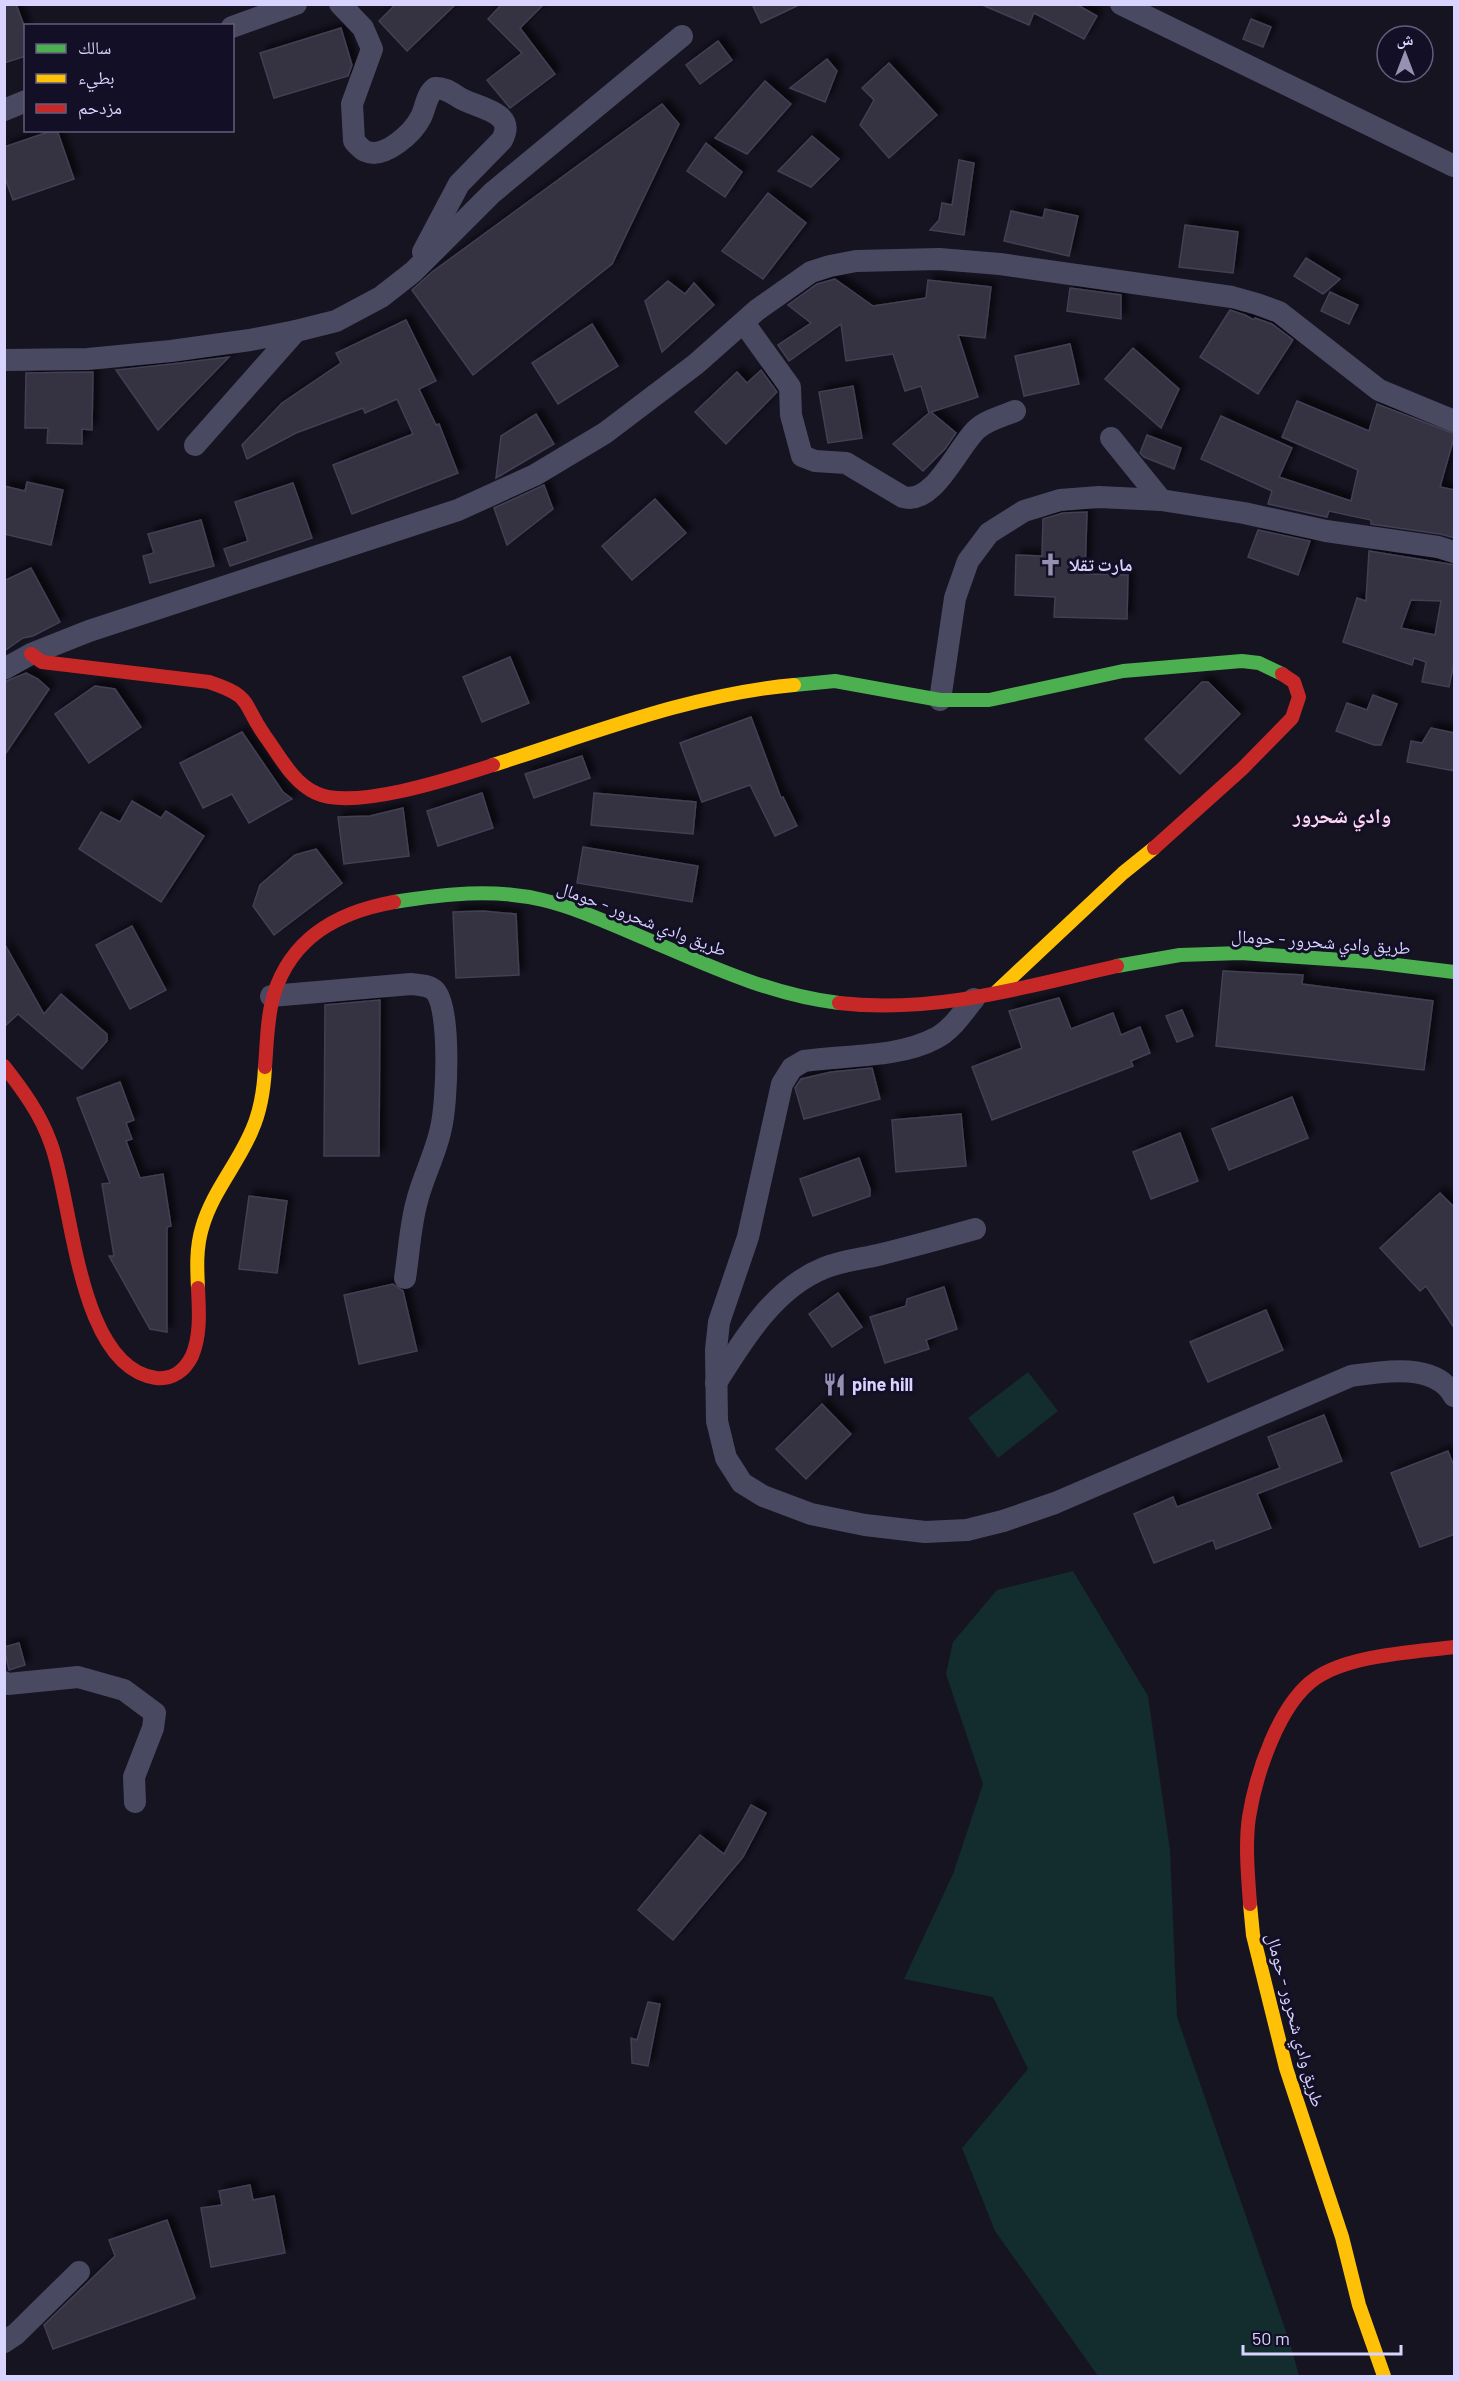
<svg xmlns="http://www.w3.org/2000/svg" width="1459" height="2381" font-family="Barlow,'Noto Naskh Arabic',sans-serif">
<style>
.green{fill:#132c2d}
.building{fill:#343243;stroke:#433f54;stroke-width:1.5;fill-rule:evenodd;filter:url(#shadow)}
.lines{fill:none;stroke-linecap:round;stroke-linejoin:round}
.street{stroke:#4a4962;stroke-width:22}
.fast{stroke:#4caf50;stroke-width:14}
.slow{stroke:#ffc107;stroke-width:14}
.jam{stroke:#c62828;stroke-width:14}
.labels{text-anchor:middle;stroke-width:6;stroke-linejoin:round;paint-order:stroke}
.poi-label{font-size:18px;font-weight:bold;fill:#d9d4ff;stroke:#130f26;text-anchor:start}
.street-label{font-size:18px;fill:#d9d4ff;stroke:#130f26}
.quarter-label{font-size:21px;font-weight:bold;fill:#ffd6f0;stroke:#130f26}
</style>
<defs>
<filter id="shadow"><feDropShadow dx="5.5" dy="-5.5" stdDeviation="3" flood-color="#0009"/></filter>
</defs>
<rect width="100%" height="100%" fill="#161421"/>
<g class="green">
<path d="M1028 1372 1058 1411 998 1458 968 1418Z"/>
<path d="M1073 1571 1148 1696 1170 1850 1177 2017 1291 2346 1299 2376H1098L995 2231 962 2148 1028 2069 993 1997 904 1979 953 1874 983 1784 946 1674 953 1642 997 1590Z"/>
</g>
<g class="building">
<path d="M4 4H16L26 31V56L4 63Z"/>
<path d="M396 4H456L407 51 379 21Z"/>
<path d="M502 4H544L520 28 555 74 510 108 487 80 522 53 488 19Z"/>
<path d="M752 4H801L761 23Z"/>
<path d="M980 4H1076L1097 16 1084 39 1034 13 1029 25Z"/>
<path d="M1251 19 1271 27 1263 47 1243 39Z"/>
<path d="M341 28 352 65 348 76 274 98 260 53Z"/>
<path d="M718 41 732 60 700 84 686 65Z"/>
<path d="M827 59 837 71 825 102 790 88Z"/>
<path d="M889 63 937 115 889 158 860 125 874 100 862 88Z"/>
<path d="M765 81 791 104 747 154 715 138Z"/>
<path d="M662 104 679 124 612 264 473 375 412 290 432 272Z"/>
<path d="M54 130H57L74 179 13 200 4 175V147Z"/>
<path d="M812 136 839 159 811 187 778 171Z"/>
<path d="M706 143 742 172 725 197 687 171Z"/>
<path d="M959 160 974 163 964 235 930 230 939 220 942 203 952 205Z"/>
<path d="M768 193 806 223 763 279 722 251Z"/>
<path d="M1045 209 1078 216 1069 256 1004 241 1011 211 1043 218Z"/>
<path d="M1185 225 1238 232 1233 273 1179 267Z"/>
<path d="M1306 258 1340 279 1323 294 1294 276Z"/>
<path d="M835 279 873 306 926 298 928 280 991 287 985 338 958 335 978 397 931 412 956 433 945 449 923 471 893 444 929 413 921 386 905 391 893 354 846 361 841 324 789 361 778 345 811 323 788 305 817 284Z"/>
<path d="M668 281 685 294 694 283 714 305 662 352 645 301Z"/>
<path d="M1070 288 1121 295V319L1067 311Z"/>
<path d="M1330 292 1358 305 1349 324 1321 311Z"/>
<path d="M1230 310 1245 315 1254 320 1255 318 1272 324 1293 340 1258 394 1200 357Z"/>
<path d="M406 320 436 381 419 389 436 425 439 424 458 473 352 514 333 465 413 434 397 399 365 413 363 408 296 433 247 459 242 445 282 403 341 363 336 353Z"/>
<path d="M592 324 618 366 558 404 532 363Z"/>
<path d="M1070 344 1079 384 1024 396 1015 356Z"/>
<path d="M1133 348 1179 389 1161 428 1105 379Z"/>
<path d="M229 357 158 430 116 370 172 364Z"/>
<path d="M761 370 777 392 726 444 695 412 737 372 747 383Z"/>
<path d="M93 372 92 430 82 429V444L47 443 48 428H25L26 373Z"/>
<path d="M853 386 862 438 828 443 819 392Z"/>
<path d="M1297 401 1369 431 1377 404 1455 434 1440 487 1455 490V538L1440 534 1371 524V520L1329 511 1327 517 1268 504 1272 491 1201 459 1221 416 1292 448 1279 477 1351 501 1358 470 1282 437Z"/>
<path d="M536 414 554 444 496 478 501 436Z"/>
<path d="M1147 435 1181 448 1174 469 1144 457 1140 453Z"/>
<path d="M27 482 63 490 51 545 4 534V486L25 491Z"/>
<path d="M293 483 312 538 230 566 224 549 248 541 235 502Z"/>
<path d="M544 485 553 509 507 545 494 508Z"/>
<path d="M655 499 686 533 632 580 602 546Z"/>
<path d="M1087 512 1085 574 1128 575 1127 619 1054 617 1055 597 1015 595 1016 555 1042 556 1043 519 1063 513Z"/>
<path d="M201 520 214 566 150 583 143 556 154 553 148 534Z"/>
<path d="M1258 530 1310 541 1298 575 1248 557Z"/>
<path d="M1369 551 1455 565V658L1449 687 1422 682 1426 662 1414 658 1412 665 1343 642 1357 598 1366 601ZM1411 600 1441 601 1435 635 1401 628Z"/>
<path d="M31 568 60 622 33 636 23 638 4 651V581Z"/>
<path d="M510 657 529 703 482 722 463 677Z"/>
<path d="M26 673 38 679 49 689 4 756V682Z"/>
<path d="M1202 682H1208L1240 714 1180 774 1145 739Z"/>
<path d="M95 686 115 689 141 727 89 763 55 714Z"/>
<path d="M1373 695 1397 704 1381 745H1374L1336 731 1347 703 1367 710Z"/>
<path d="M751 717 781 798 783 797 797 826 775 836 750 785 702 802 680 743Z"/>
<path d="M1431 728 1455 733V771L1407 762 1411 741 1422 743Z"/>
<path d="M242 732 283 792 292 799 249 823 232 794 203 808 180 763Z"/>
<path d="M582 756 590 778 534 798 525 774Z"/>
<path d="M482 793 493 828 438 846 427 811Z"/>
<path d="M594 793 696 802 693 834 591 825Z"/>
<path d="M132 801 161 818 166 811 204 836 161 902 79 849 101 812 120 822Z"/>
<path d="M403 808 409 856 344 864 338 817 370 816Z"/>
<path d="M583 847 698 866 692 902 577 883Z"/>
<path d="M316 849 342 883 274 935 253 906 260 885 295 855Z"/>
<path d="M483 911 516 914 519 975 456 978 453 912Z"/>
<path d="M132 926 166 990 130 1009 96 945Z"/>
<path d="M4 943 44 1014 61 994 107 1034V1041L82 1069 18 1014 4 1027Z"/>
<path d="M1223 971 1303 975 1302 984 1433 1001 1424 1070 1216 1046Z"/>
<path d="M1059 998 1071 1029 1113 1013 1121 1035 1140 1027 1150 1053 1131 1061 1133 1066 992 1120 972 1067 1022 1048 1009 1011Z"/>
<path d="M380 1000 379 1156H324L325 1005Z"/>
<path d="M1182 1010 1193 1036 1177 1042 1166 1016Z"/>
<path d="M872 1068 880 1099 804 1119 795 1088 801 1079 831 1072Z"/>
<path d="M120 1082 134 1120 126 1123 132 1139 126 1141 140 1178 163 1174 171 1226 167 1227V1332L150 1329 109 1256H114L102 1184 110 1183 77 1098Z"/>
<path d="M1292 1097 1308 1138 1229 1170 1212 1129Z"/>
<path d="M961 1114 966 1166 896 1172 892 1120Z"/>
<path d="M1180 1133 1198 1181 1151 1199 1133 1152Z"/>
<path d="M859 1158 870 1189V1196L813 1216 800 1179Z"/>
<path d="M1440 1193 1455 1208V1329L1426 1286 1420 1291 1380 1248Z"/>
<path d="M249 1196 287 1201 277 1273 239 1269Z"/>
<path d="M393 1284 403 1291 417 1351 359 1364 344 1295Z"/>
<path d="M944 1287 957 1329 926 1340 929 1349 885 1363 870 1317 906 1306 907 1299Z"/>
<path d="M838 1293 862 1327 832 1347 809 1314Z"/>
<path d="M1266 1310 1283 1350 1208 1382 1190 1342Z"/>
<path d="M822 1404 851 1434 806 1479 776 1449Z"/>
<path d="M1324 1415 1342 1461 1257 1494 1271 1528 1216 1549 1213 1540 1154 1563 1134 1514 1173 1497 1177 1507 1280 1468 1268 1437Z"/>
<path d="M1448 1451 1455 1469V1534L1420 1547 1391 1473Z"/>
<path d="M19 1643 25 1665 9 1670 4 1647Z"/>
<path d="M751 1805 766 1813 743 1857 673 1940 638 1910 700 1835 724 1854Z"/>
<path d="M648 2002 660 2004 648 2066 632 2063 631 2038 637 2040Z"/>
<path d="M250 2185 253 2200 274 2196 285 2253 211 2267 201 2208 222 2205 219 2191Z"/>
<path d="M167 2220 195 2298 53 2349 44 2325 115 2256 109 2240Z"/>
</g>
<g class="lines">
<g class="street">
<path d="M340 4 363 28 372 49 352 104 354 141C357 144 361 149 365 151 384 160 413 133 421 117 426 107 426 95 435 88 447 87 456 97 466 101 484 109 516 114 502 140L459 184 423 252"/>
<path d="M1121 4 1454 166"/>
<path d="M232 27 296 4"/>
<path d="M4 110 26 101"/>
<path d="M744 323 790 387 791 415 802 456 815 461 846 463 903 497C934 506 958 446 977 429 987 420 1003 416 1015 411"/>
<path d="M4 360 88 359 171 351 250 340 296 331 336 321 381 297 413 272 492 193 682 36"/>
<path d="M1111 438 1161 500"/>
<path d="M195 445 296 331"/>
<path d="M4 669 31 654 89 631 458 510 535 475 605 433 696 364 757 310 811 272 830 266 856 261 939 259 1000 264 1232 297 1257 304 1279 312 1379 390 1454 421"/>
<path d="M940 700 955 598 968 561 989 533 1024 511 1060 500 1099 497 1161 500 1244 513 1326 531 1438 547 1454 552"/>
<path d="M271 996 411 984C420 985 430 985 436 992 451 1012 447 1103 441 1128 436 1153 423 1177 417 1201 410 1226 409 1253 405 1278"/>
<path d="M974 999C963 1012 952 1030 936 1038 899 1058 845 1055 804 1061L792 1068 782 1084 748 1237 719 1322 716 1350 717 1421 726 1458 742 1483 763 1496 811 1514 865 1525 925 1532 967 1530 1003 1521 1055 1503 1351 1376C1383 1371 1436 1362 1454 1396"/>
<path d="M716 1383C743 1340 774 1288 824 1268 841 1261 860 1259 878 1255 910 1247 943 1238 975 1229"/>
<path d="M4 1682 8 1684 78 1677 124 1690 155 1713 153 1728 134 1777 135 1802"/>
<path d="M4 2342 16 2334 79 2272"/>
</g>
<g class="fast">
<path d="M794 685 835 681 940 700H989L1123 671 1242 661 1259 663 1282 674"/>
<path d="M394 902C444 894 493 888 543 900 576 908 606 922 637 935 701 962 768 995 839 1003"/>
<path d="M1117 966 1180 955 1241 953 1372 962 1454 972"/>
</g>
<g class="slow">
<path d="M493 765C591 734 691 694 794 685"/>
<path d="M995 993 1123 873 1154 848"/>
<path d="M198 1288C197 1268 196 1248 202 1228 212 1192 238 1164 252 1130 261 1110 264 1088 265 1067"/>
<path d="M1250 1904 1253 1935 1286 2068 1342 2237 1359 2305 1384 2376"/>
</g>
<g class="jam">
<path d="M31 654 42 662 209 682C254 697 241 702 265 736 279 755 293 783 316 793 353 811 453 778 493 765"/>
<path d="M1154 848 1242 769 1292 718 1299 697 1294 682 1282 674"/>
<path d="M839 1003C934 1014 1025 987 1117 966"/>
<path d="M4 1066C23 1090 41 1115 51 1144 73 1202 77 1367 156 1378 173 1380 185 1370 192 1356 201 1335 199 1310 198 1288"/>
<path d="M265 1067C267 1043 267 1017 274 994 292 937 338 912 394 902"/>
<path d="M1250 1904C1248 1876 1245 1844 1249 1817 1256 1774 1279 1703 1316 1678 1349 1655 1414 1652 1454 1647"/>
</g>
</g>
<defs>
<symbol id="church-bare" viewBox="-9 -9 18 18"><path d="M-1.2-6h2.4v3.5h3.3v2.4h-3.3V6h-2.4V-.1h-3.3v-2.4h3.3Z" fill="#9591b1" stroke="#130f26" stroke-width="2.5" paint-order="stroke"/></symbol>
<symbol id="restaurant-bare" viewBox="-9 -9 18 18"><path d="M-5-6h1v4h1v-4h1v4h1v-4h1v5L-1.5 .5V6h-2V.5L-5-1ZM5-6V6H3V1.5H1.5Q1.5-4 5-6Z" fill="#9591b1" stroke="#130f26" stroke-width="2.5" paint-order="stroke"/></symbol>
</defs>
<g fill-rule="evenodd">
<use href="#church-bare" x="1034" y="548" width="33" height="33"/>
<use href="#restaurant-bare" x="818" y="1368" width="33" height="33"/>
</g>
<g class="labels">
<g class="poi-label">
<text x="1069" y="571">مارت تقلا</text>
<text x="852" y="1391">pine hill</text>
</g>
<g class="street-label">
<text transform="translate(642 919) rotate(21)" y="6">طريق وادي شحرور - حومال</text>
<text transform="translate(1321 942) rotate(4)" y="6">طريق وادي شحرور - حومال</text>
<text transform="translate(1295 2020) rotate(75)" y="6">طريق وادي شحرور - حومال</text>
</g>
<g class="quarter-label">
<text x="1342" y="823">وادي شحرور</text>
</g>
</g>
<rect width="1459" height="2381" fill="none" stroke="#d9d4ff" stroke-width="12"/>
<rect x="24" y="24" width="210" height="108" fill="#130f26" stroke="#625e7d" stroke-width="1.5"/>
<rect x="36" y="44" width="30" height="9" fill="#4caf50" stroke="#625e7d" stroke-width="1.5"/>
<text x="78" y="54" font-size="18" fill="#d9d4ff">سالك</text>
<rect x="36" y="74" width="30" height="9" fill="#ffc107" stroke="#625e7d" stroke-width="1.5"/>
<text x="78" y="84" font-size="18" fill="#d9d4ff">بطيء</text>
<rect x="36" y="104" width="30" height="9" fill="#c62828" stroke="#625e7d" stroke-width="1.5"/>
<text x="78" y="114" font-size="18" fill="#d9d4ff">مزدحم</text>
<g transform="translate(1405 54)"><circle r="28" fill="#130f26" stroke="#625e7d" stroke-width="1.5"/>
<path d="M0-4.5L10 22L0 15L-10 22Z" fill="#9591b1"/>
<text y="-9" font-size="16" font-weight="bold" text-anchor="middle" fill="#d9d4ff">ش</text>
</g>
<path d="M1243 2345v9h158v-9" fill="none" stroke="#d9d4ff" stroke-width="3"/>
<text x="1252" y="2345" font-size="18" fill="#d9d4ff" stroke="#130f26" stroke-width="4.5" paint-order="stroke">50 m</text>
</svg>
